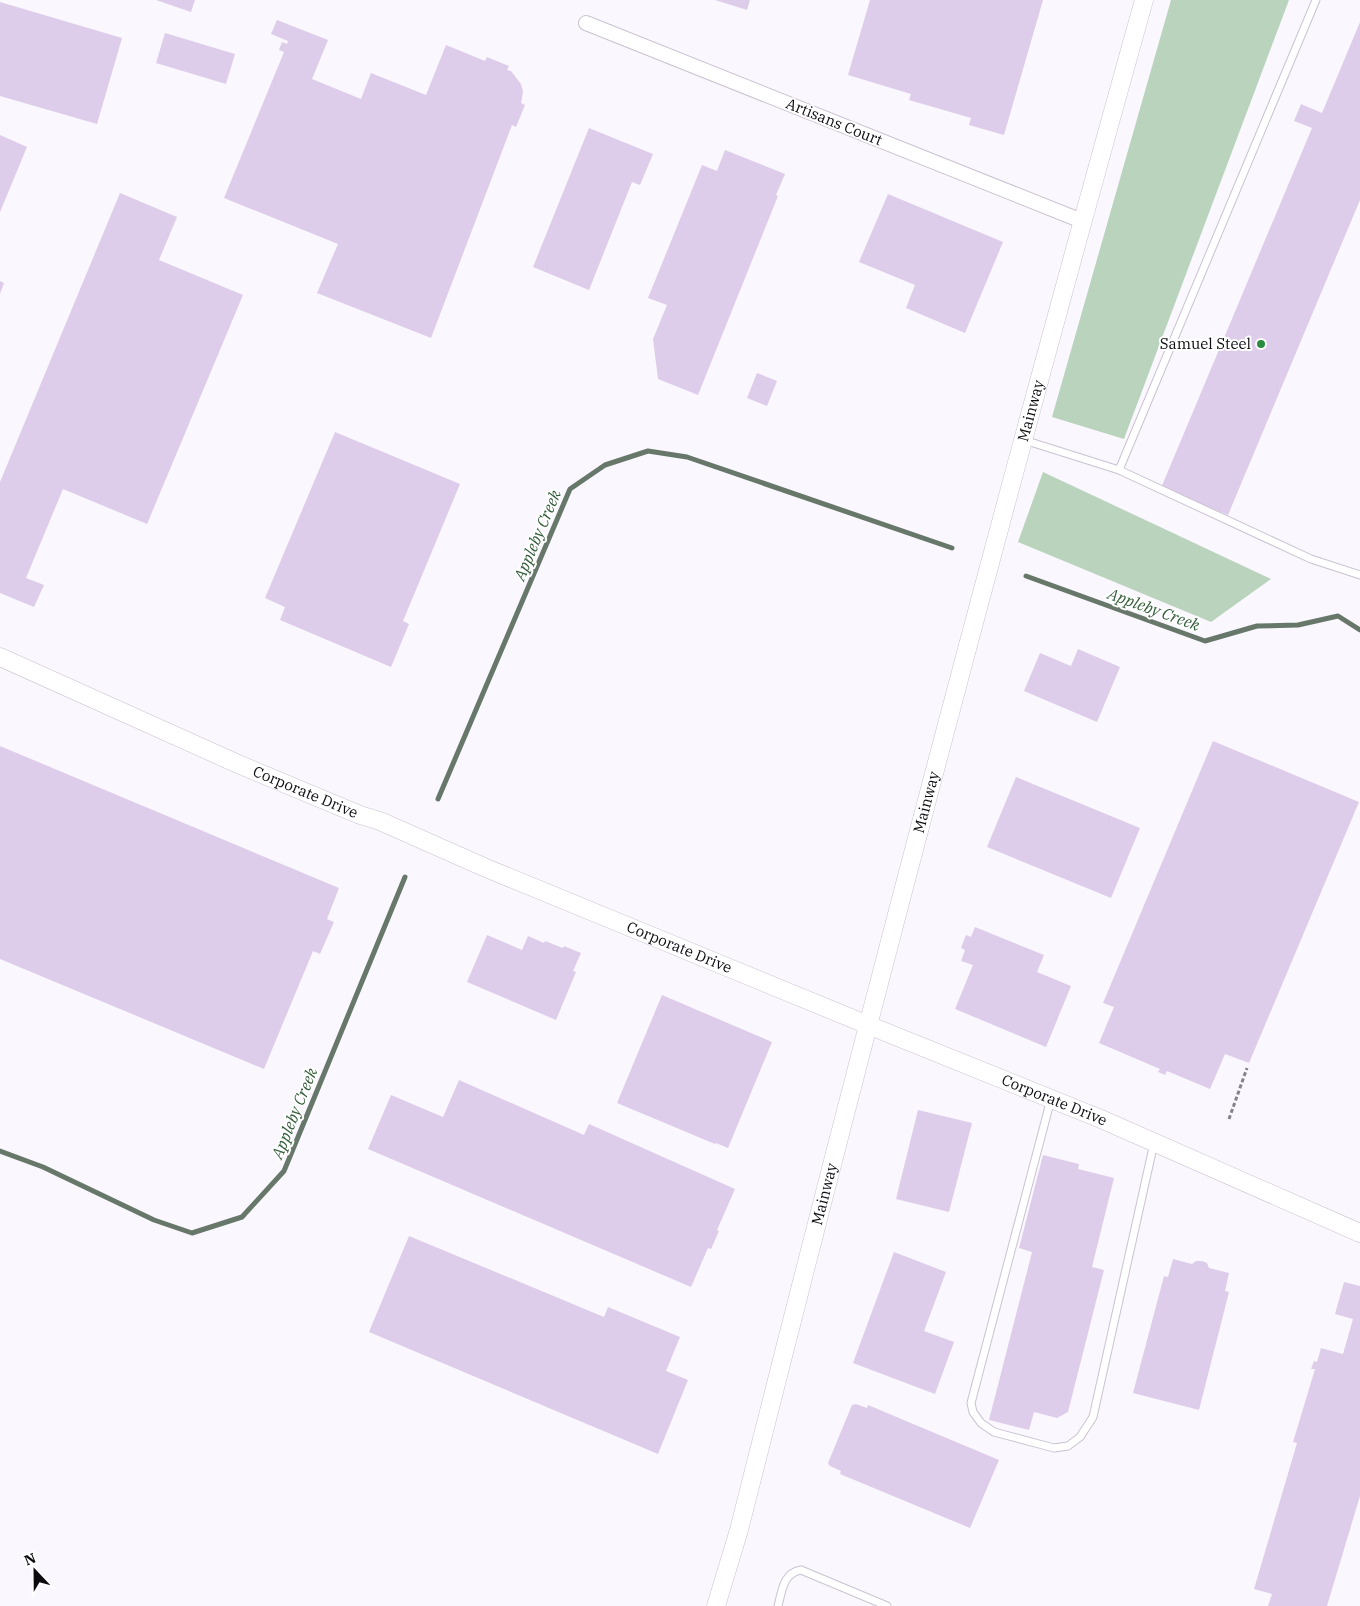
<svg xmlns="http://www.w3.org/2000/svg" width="1360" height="1606" font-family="'IBM Plex Serif',serif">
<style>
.green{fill:#bad3bc}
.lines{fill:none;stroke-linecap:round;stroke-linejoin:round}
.stream{stroke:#67786a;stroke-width:5}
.building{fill:#ddcdeb}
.service-casing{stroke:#cbc2d2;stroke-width:9}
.minor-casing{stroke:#cbc2d2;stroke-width:16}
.tertiary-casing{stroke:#cbc2d2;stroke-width:19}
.path{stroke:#868389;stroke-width:3;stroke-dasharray:4 2.5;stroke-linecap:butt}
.service{stroke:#fff;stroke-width:7}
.minor{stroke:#fff;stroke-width:14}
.tertiary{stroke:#fff;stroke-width:18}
.poi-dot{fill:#2a8c41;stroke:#fff;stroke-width:2}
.labels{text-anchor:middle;stroke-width:4;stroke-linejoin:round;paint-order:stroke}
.street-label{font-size:15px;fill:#0d0a10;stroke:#fff}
.poi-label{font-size:15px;fill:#0d0a10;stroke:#fff;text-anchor:end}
.water-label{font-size:16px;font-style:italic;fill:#325b38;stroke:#fff}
</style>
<rect width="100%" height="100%" fill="#faf7fe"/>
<g class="green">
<path d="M1171 0H1289L1124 439 1052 417Z"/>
<path d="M1043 472 1271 579 1211 622 1018 542Z"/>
</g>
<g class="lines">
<g class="stream">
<path d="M1026 576 1205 641 1257 626 1298 625 1338 616 1360 630"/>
<path d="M438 799 570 489 605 465 648 451 687 457 952 548"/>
<path d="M0 1151 43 1167 154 1220 192 1233 242 1217 284 1171 405 877"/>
</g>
</g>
<g class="building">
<path d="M156 0H195L191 12Z"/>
<path d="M715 0H750L747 10Z"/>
<path d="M870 0H1043L1004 135 969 125 971 118 909 100 911 94 848 75Z"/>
<path d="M0 2 122 38 97 124 0 96Z"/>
<path d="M277 20 328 40 312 79 361 99 371 73 426 95 446 45 485 61 487 57 509 66 507 70 511 71 521 84 523 92 521 103 525 105 516 127 512 125 431 338 317 293 338 244 224 198 284 52 279 50 282 42 287 44 288 41 271 34Z"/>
<path d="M1360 22V200L1228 515 1161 488 1312 128 1294 121 1301 104 1322 113Z"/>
<path d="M165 33 235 54 226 84 156 63Z"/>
<path d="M589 128 653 154 640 185 632 182 589 290 533 267Z"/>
<path d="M0 135 27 147 0 212Z"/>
<path d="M725 150 785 174 776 195 778 196 698 395 658 379 653 339 667 305 648 298 702 165 717 171Z"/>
<path d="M120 193 177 217 159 260 243 295 147 524 63 489 26 578 44 585 34 607 0 593V482Z"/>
<path d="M888 194 1003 242 965 333 906 308 915 285 859 262Z"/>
<path d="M0 281 4 283 0 294Z"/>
<path d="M757 373 777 381 767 406 747 398Z"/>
<path d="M335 432 460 484 403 621 409 624 391 667 280 620 285 607 265 598Z"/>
<path d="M1078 649 1120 667 1097 722 1024 691 1040 653 1071 666Z"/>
<path d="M1213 741 1359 802 1249 1063 1225 1054 1210 1089 1167 1071 1165 1075 1158 1072 1160 1069 1099 1043 1114 1007 1103 1003Z"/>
<path d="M0 746 339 888 327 919 334 922 320 954 313 951 264 1069 0 959Z"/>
<path d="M1016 777 1140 828 1111 898 987 847Z"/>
<path d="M975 927 1044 955 1037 972 1071 986 1046 1047 955 1009 973 965 961 961 965 950 961 948 966 935 971 937Z"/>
<path d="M487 935 522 950 528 936 544 943 545 941 563 948 564 946 581 953 573 971 576 972 556 1020 467 982Z"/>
<path d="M662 995 772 1042 728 1148 716 1143 715 1144 617 1103Z"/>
<path d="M459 1080 584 1135 589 1124 735 1189 717 1230 719 1231 711 1249 708 1248 691 1287 368 1149 391 1095 443 1117Z"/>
<path d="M918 1110 972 1123 949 1212 896 1199Z"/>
<path d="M1043 1155 1079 1164 1078 1169 1114 1178 1092 1267 1104 1270 1068 1412 1057 1418 1034 1412 1029 1430 989 1420 1032 1252 1019 1248Z"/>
<path d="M409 1236 604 1317 608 1307 680 1337 666 1371 688 1380 658 1454 369 1332Z"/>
<path d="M894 1252 946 1272 924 1331 954 1342 935 1394 853 1363Z"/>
<path d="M1173 1259 1192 1264 1196 1261H1202L1207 1263 1209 1268 1229 1273 1225 1291 1229 1292 1199 1410 1133 1393 1164 1276 1168 1277Z"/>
<path d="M1344 1282 1360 1286V1496L1327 1606H1268L1272 1594 1254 1589 1297 1443 1293 1442 1315 1369H1311L1314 1361 1317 1362 1321 1348 1343 1354 1353 1319 1335 1314Z"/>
<path d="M856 1404 867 1408 868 1405 999 1460 970 1528 840 1474 841 1471 830 1466 828 1463 852 1405Z"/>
</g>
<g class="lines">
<defs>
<g id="service">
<path d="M1316 0 1119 470 1311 559 1360 575"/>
<path d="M1024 440 1119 470"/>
<path d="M1051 1099 971 1403 973 1412 981 1423 994 1432 1054 1448 1068 1446 1080 1437 1093 1417 1154 1143"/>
<path d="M778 1606C782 1591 783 1573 801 1570L887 1606"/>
</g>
<path id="minor" d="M586 23 1082 221"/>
<g id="tertiary">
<path id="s1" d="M0 657 238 764 360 815 380 821 486 868 868 1025 1101 1119 1360 1233"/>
<path id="s2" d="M716 1606 739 1530C868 1018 1002 508 1144 0"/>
</g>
</defs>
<use href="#service" class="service-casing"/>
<use href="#minor" class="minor-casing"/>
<use href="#tertiary" class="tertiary-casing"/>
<path class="path" d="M1229 1119 1247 1068"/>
<use href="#service" class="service"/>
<use href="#minor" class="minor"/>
<use href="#tertiary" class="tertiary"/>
</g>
<circle class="poi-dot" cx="1261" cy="344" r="5"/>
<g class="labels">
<g class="street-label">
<text transform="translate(834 122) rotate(22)" y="5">Artisans Court</text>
<text dy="5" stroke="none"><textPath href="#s2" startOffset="1236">Mainway</textPath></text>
<text dy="5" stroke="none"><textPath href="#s1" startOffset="334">Corporate Drive</textPath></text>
<text dy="5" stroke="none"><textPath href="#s2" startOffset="831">Mainway</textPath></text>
<text dy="5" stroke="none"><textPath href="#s1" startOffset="739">Corporate Drive</textPath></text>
<text dy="5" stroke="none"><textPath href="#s1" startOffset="1144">Corporate Drive</textPath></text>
<text dy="5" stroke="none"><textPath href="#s2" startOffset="426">Mainway</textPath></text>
</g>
<g class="poi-label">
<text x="1251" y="349">Samuel Steel</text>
</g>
<g class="water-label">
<text transform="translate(537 535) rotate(-67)" y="6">Appleby Creek</text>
<text transform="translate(1154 609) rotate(20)" y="6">Appleby Creek</text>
<text transform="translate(294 1113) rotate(-68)" y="6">Appleby Creek</text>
</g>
</g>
<g transform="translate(35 1571) rotate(338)" stroke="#ffffff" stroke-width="4" paint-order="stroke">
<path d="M0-4L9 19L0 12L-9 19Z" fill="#0d0a10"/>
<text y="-8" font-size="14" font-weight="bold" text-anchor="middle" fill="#0d0a10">N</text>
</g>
</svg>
